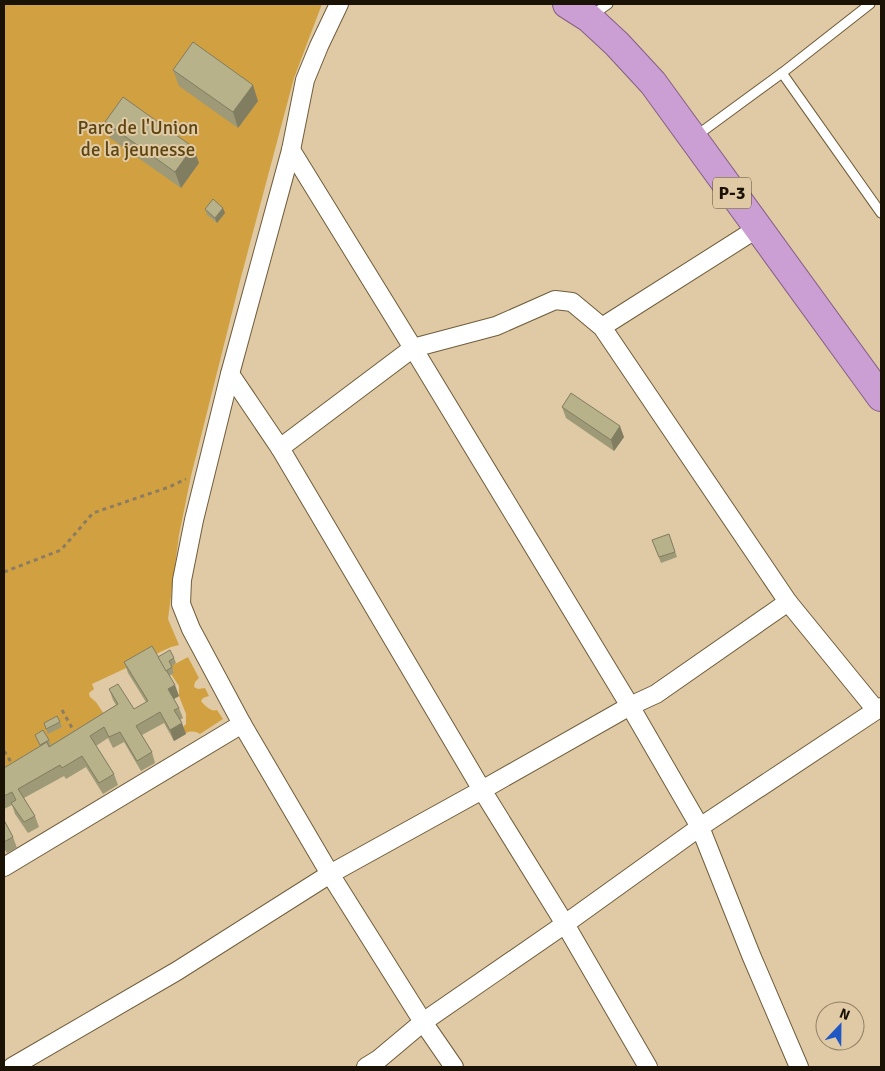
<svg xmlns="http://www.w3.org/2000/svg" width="885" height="1071" font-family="Signika,sans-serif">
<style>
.green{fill:#d1a141}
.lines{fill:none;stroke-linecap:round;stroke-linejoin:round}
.service-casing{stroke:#705d3b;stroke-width:11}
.minor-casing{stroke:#705d3b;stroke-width:20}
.trunk-casing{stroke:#855e84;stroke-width:30}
.path{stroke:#8c7c61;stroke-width:3;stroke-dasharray:4 4;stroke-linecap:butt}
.service{stroke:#fff;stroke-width:9}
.minor{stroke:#fff;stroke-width:18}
.trunk{stroke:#cc9fd4;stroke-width:28}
.wall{fill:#9e9977}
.shaded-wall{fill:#817d61}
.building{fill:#b8b28a;stroke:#817d61}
.labels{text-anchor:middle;stroke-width:4;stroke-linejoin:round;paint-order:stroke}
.shield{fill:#e0caa5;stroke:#554935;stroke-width:1}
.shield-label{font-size:18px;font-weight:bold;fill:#1a1205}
.park-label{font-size:19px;fill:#5e440e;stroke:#e0caa5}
</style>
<rect width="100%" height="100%" fill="#e0caa5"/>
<g class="green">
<path d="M4 4H322L294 78 240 281 191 476 179 535 168 619 179 645 171 647 92 684 94 689 89 693 90 697 96 702 110 723 4 781Z"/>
<path d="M188 657 199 678 195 682 194 687 198 689 205 688 209 696 203 698 201 701C205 706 211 712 217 710L223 719 200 734C195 731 191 731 186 733L182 728 186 724V714L179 696V686L171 674 174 672 171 666Z"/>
</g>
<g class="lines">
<defs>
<g id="service">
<path d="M591 16 608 4"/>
<path d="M782 73 881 213"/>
<path d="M696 136 782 73 870 4"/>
</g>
<g id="minor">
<path d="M339 4 319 46 305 80 291 150 230 374 194 520 182 580 181 604 191 629 242 724 330 874 423 1022 454 1067"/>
<path d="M291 150 413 348 630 706 700 827 751 955 799 1067"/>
<path d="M602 327 758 228"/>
<path d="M230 374 280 448 482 790 565 924 648 1067"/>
<path d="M280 448 413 348 496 326 555 300 572 302 602 327 788 602 876 710"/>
<path d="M4 867 242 724"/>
<path d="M12 1067 177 971 330 874 482 790 630 706 656 694 788 602"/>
<path d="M366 1067 379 1059 423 1022 565 924 700 827 881 707"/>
</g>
<path id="trunk" d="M567 4 589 18 617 44 653 83 881 397"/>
</defs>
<use href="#service" class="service-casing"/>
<use href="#minor" class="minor-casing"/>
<use href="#trunk" class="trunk-casing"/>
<g class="path">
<path d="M4 572 61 550 93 513 169 487 186 479"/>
<path d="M62 710 75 733"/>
<path d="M4 751 13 765"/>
</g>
<use href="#service" class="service"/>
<use href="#minor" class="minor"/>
<use href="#trunk" class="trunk"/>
</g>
<g class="wall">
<path d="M173 70 258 101 238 128 179 86Z"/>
<path d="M105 122 193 147 199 163 181 188 110 138Z"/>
<path d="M205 209 225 213 217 223 207 215Z"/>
<path d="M562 407 624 437 614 451 566 418Z"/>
<path d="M669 534 677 557 661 563 652 540Z"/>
<path d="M158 657 174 658 176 663 172 666 174 673 169 676 179 696 174 699 179 708 183 718 180 720 186 734 174 741 164 723 142 735 152 752 155 763 141 771 124 742 113 748 108 738 96 746 114 774 118 785 103 794 86 767 66 779 64 776 24 798 35 816 39 827 28 833 15 814 12 805 4 809V768L40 746 35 735 49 740 51 745 116 705 113 700 109 689 134 709 146 702 128 673 124 662Z"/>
<path d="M60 722 62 727 48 734 44 723Z"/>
<path d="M4 820 13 837 17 848 7 853 4 848Z"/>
</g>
<g class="shaded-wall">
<path d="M253 85 258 101 238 128 233 112Z"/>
<path d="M193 147 199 163 181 188 175 172Z"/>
<path d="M223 208 225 213 217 223 215 218Z"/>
<path d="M620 426 624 437 614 451 611 440Z"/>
<path d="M175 685 179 696 172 700 168 689Z"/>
<path d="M182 723 186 734 174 741 170 730Z"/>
</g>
<g class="building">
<path d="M193 42 253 85 233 112 173 70Z"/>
<path d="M123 97 193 147 175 172 105 122Z"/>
<path d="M213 199 223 208 215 218 205 209Z"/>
<path d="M571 393 620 426 611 440 562 407Z"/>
<path d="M669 534 675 552 659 557 652 540Z"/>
<path d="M152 646 175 685 168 689 179 708 174 710 182 723 170 730 160 712 136 726 152 752 137 761 120 732 109 737 104 727 90 736 114 774 99 783 82 756 62 768 60 765 18 789 35 816 24 822 11 803 16 800 12 792 4 796V768L47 742 49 747 118 704 109 689 118 684 134 709 148 701 124 662Z"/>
<path d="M170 650 174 658 169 661 172 667 166 671 158 657Z"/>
<path d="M57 716 60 722 46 729 44 723Z"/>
<path d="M43 730 49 740 40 745 35 735Z"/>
<path d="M4 820 13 837 4 842Z"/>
</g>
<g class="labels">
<rect class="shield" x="713" y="177.5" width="38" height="31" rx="4"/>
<g class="shield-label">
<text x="732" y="199">P-3</text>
</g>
<g class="park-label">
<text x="138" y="134">Parc de l'Union<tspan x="138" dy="22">de la jeunesse</tspan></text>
</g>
</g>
<rect width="885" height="1071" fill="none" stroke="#1a1205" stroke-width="10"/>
<g transform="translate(840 1026) rotate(22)"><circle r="24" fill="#e0caa5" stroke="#918065"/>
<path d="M0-4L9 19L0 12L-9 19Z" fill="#1f58c5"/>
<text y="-8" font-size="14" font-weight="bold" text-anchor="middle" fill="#1a1205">N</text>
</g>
</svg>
